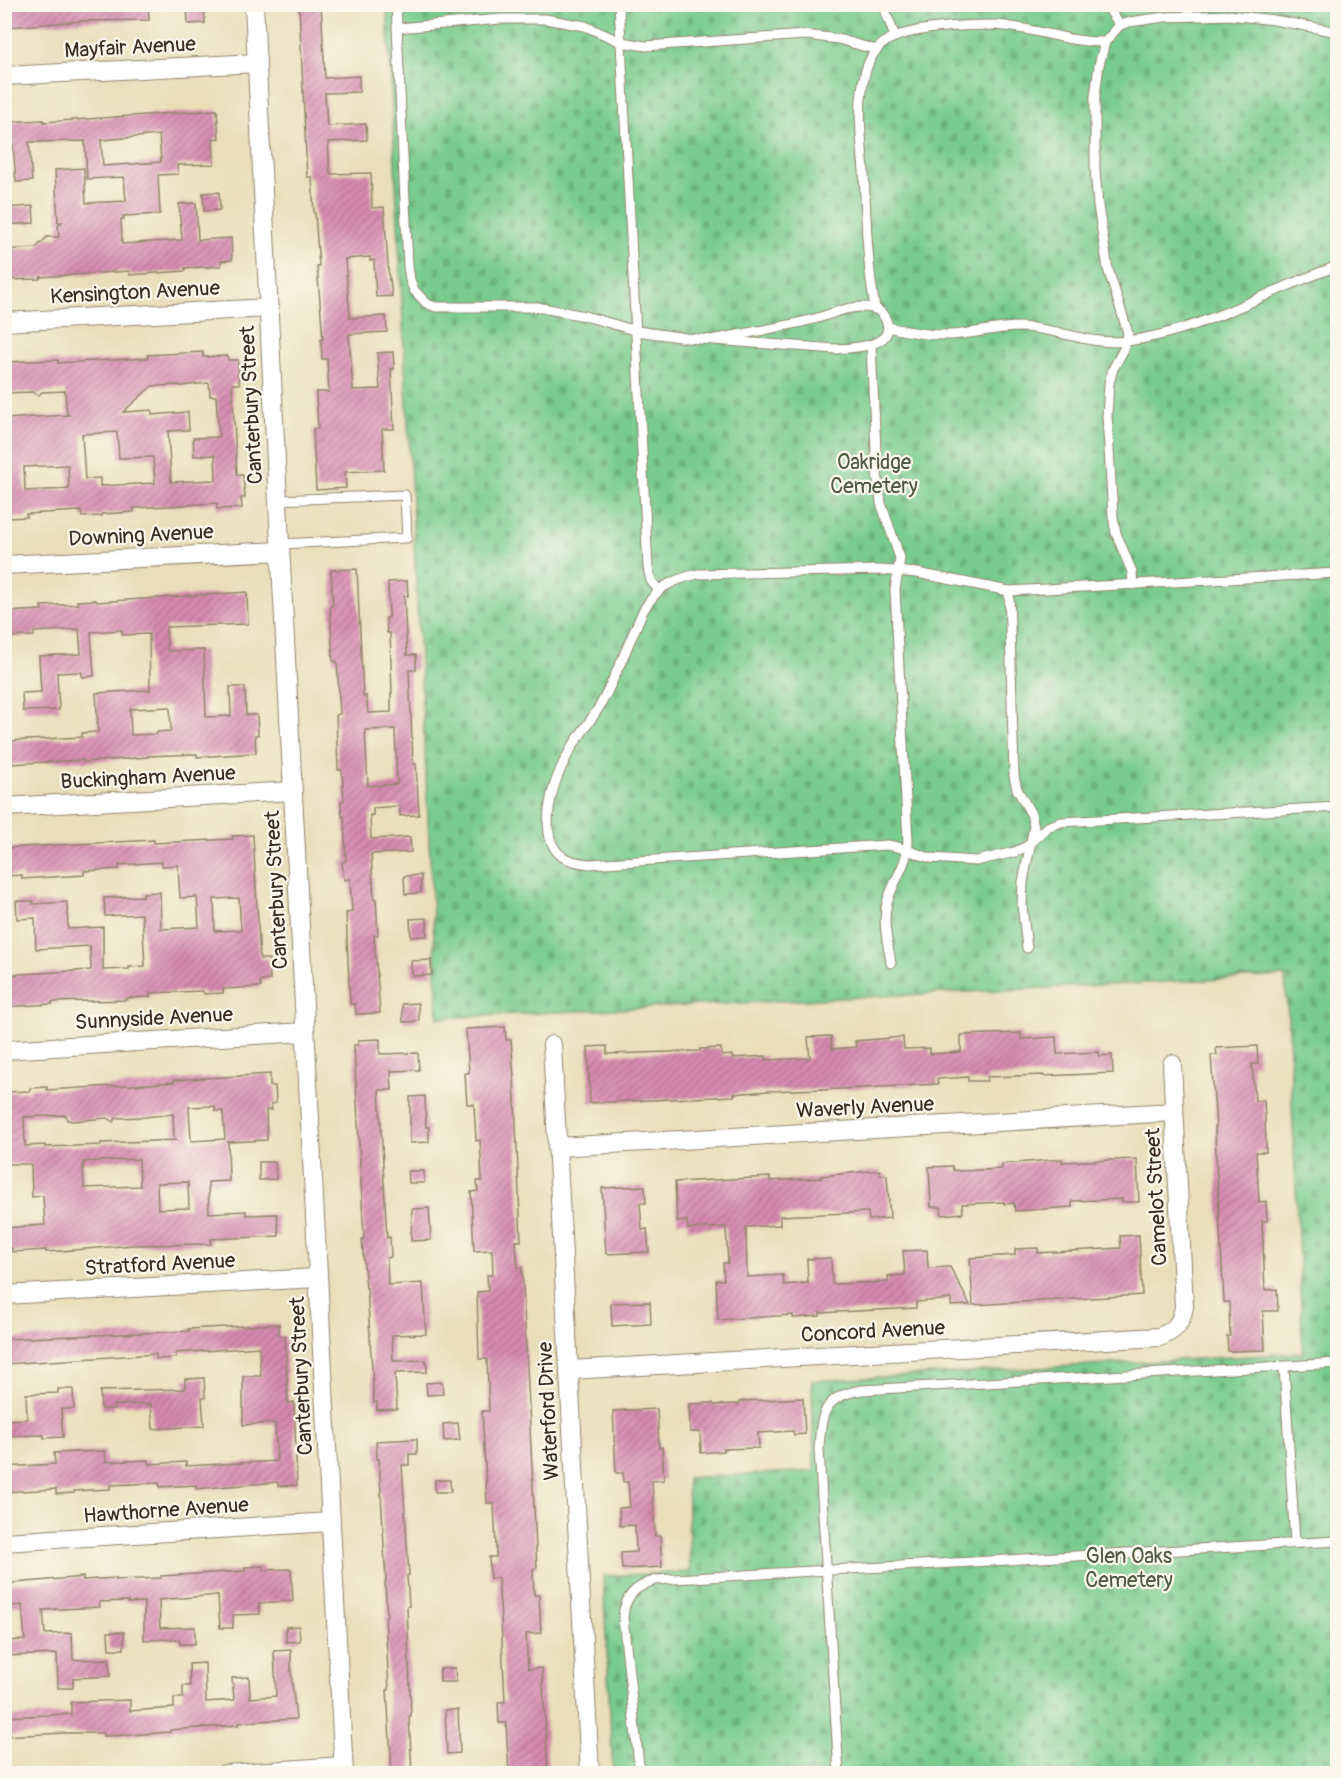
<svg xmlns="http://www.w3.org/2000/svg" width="1342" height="1778" font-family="Pangolin,sans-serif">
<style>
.cemetery{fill:url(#cemetery-stones);stroke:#5a7b56;stroke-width:1.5}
.building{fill:url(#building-hatch);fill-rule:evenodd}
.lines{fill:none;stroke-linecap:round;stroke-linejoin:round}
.service-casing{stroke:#92846c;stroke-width:11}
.minor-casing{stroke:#92846c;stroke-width:20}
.service{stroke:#fff;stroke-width:9}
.minor{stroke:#fff;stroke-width:18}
.labels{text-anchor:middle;stroke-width:4.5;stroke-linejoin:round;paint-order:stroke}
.street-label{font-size:21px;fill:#3b2a1e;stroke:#fbf7ec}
.park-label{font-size:21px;fill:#4e5b40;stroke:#fbf7ec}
</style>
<defs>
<pattern id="cemetery-stones" width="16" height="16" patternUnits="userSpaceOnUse" patternTransform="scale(1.5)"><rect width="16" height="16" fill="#79cc8f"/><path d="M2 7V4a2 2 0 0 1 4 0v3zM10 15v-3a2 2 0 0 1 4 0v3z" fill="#6aaf7b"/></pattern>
<pattern id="building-hatch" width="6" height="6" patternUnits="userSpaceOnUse" patternTransform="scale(1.5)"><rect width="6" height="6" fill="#d58aaf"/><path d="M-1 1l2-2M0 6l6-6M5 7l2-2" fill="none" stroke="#ae718e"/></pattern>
</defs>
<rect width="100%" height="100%" fill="#fbf7ec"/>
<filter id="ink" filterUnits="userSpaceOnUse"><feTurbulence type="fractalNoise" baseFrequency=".0167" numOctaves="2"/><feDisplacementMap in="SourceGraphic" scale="12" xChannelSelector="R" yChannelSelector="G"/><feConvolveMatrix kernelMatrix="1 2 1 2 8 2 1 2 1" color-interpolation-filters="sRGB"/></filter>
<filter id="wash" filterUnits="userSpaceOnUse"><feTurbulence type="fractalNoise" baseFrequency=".008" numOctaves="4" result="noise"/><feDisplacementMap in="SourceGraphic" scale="24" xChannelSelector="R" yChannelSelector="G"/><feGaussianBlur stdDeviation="1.35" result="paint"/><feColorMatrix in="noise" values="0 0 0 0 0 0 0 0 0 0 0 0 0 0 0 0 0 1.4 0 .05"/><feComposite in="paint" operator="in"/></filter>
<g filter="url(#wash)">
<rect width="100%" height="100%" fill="#eadeba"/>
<path class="cemetery" d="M387 5H1337V1773H613L603 1576 690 1572 687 1478 814 1471 812 1381 1303 1353 1289 1032 1285 976 438 1018Z"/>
<g id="blocks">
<g class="building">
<path d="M23 4H148L149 20 82 21 9 27 8 5Z"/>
<path d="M187 4H204L205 23 188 24Z"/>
<path d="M299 4H321L325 78 359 76V92L325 93 327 126 366 124 367 140 328 142 330 174 371 173 372 208 384 207 389 280 390 279 392 296 376 297 374 260 370 261V257L345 259 350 318 386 316 387 332 349 334 353 390 380 389 377 353 393 352 394 369H391L394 429H382L384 470 345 472 346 488 316 490 313 429H318L316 392H329L327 359H322L321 339H323L317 266H319L315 213H314L312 177H307Z"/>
<path d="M217 110 219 138 213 139 214 164 177 165 178 174 158 175 160 214 123 216 124 219H121L122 244 182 240 179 204 196 203 198 240 231 238 232 260 221 261V266L185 268V271L130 275 129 271 40 277V279L4 280V250L36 248 47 237H59L58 226 62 222H58L55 170 84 168 86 203 126 201 124 177 87 179 85 141 29 142 32 181 16 182 13 142 4 143V122L44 120V122ZM159 135 161 162 103 166 101 140Z"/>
<path d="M219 192 220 210 204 211 203 193Z"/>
<path d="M33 206 34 223 4 225V208Z"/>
<path d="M203 352V357L227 356 228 360H238L239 384H232L237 475H243L245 498H241L242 508 217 509V503L134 508V512L102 514V516L82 517 81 511 26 514 27 517 9 518 7 470H4V419L69 415 67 414 65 391 42 392 38 396 32 392 4 393V362L58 360V363L148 358 147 355ZM209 383 210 396H216L219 437 193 438 194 456 215 455 216 480 171 482 168 431 189 430 188 412 152 415V410L123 412 152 386 179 385 181 386ZM117 432 119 458 153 457 155 483 100 486V478L85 479 82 434ZM68 465 69 489 25 491 24 467Z"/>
<path d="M357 569 363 697 366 696 368 713 391 712V693H392L390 633H387L386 618H389L388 582 407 581 408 596H404L407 655H416V670H409L413 764H416L419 815 400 816V806L373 808V815H370L371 839 410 837 411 852 371 854 374 899H376L378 935H374L380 1013 356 1014 355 1004H350L349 984 346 913 352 912 350 879 344 880 342 862 346 861 344 816 342 817 341 801H344L342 770H338L336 715 340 714 337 661H333L330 606 333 605 331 570ZM395 729 397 784 368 786 365 730Z"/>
<path d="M247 592 248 624 166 627 167 651 204 650 206 717 231 716 230 687H245L246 715H257L258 735H255L256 753 197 757V754L148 756V757L111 760 83 762V760L10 764 9 741 82 737V733L98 732 96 693 150 690 149 634 122 635V630L91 632 94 676 82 677V672L57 673 59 710 23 711 22 693 41 692 39 656 81 654 79 629 34 632V636L6 637 5 612 42 610 41 606 78 604 77 601 96 600 97 602ZM170 707 171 731 157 732V734L131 735 130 709Z"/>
<path d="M253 835 260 959H269L270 980 260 981 261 987 223 989V993L204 994 203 991 150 993V997L127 998V1000L52 1002V1004L4 1007V975L91 970 90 946 36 949 35 918 17 919 16 901H33V904L67 902 68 929 103 927V970L129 969V967L145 966 142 914 105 916 104 898 143 896V893L160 892 161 929 199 927 197 897 180 898 178 865 162 866V862L119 865V869L84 871V875L22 879V875L4 876V848L154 840V843L233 839 232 836ZM239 898 241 930 215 931 214 899Z"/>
<path d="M421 875V893L405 894 404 876Z"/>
<path d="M427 918V936L411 937 410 919Z"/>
<path d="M431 960 432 975 412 976 411 961Z"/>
<path d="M418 1003 419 1021 403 1022 402 1004Z"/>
<path d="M505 1027 506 1040H511L514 1078 521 1241H516L518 1268 522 1267 537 1568 533 1569 534 1595H539L541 1633 526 1634 528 1669 542 1668 548 1773H509L506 1723H499L498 1702H505L501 1619 498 1578H490L489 1557H496V1547L494 1503H487L482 1411H489L487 1359H479L477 1292 488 1291 487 1275H493L492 1250 474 1251 471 1192 478 1191 477 1181H482L480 1140 476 1141 474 1104H467L465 1073H469L466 1029Z"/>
<path d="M1021 1033V1039L1056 1037 1057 1054 1099 1052V1056L1112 1055 1113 1073 1043 1076V1075L987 1077V1081H968V1077L937 1079 938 1084 822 1090V1089L768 1091 734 1094V1096L590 1103 588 1047 607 1046V1054L700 1051V1049L721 1048 722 1056 732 1055V1058L766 1056V1060L810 1058 808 1037 831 1036 832 1049 856 1047 855 1041 903 1037 904 1049 930 1048V1054L961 1052V1035Z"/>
<path d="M380 1039V1054L418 1053 419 1070 391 1071 392 1090H379L387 1238 390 1237 391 1257 387 1258 388 1285 423 1283 425 1322 426 1334 392 1335 393 1361 426 1360 427 1372 395 1373 397 1409 377 1410V1402L374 1403 367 1288H366L363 1253 362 1239H364L354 1045H358V1040Z"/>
<path d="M1257 1046 1258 1064H1252L1255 1101 1264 1100 1265 1117 1266 1152H1256L1259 1202 1266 1201 1267 1221H1262L1265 1290 1277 1289 1278 1311H1263L1265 1350 1228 1351 1227 1336H1230L1229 1302H1224L1216 1158 1215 1127H1216L1211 1055H1217L1216 1048Z"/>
<path d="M270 1074V1086H275L276 1103 271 1104 272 1110H266L267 1140 228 1142 229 1181 208 1182 209 1213 246 1211V1215L277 1214 279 1236 211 1239V1244L134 1245 61 1251 46 1252V1250L12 1252V1248L4 1249V1228L45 1225 43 1196 32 1197 31 1164H4V1092L30 1091V1088L47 1087V1090L149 1084 174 1082V1080ZM215 1106V1111H223L225 1139 191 1141 189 1107ZM173 1114 174 1137 177 1140 101 1143V1145L45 1147V1145L25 1146 24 1117 66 1115 67 1120 73 1121 107 1118 113 1122 116 1118 145 1117ZM139 1159 140 1186 84 1188 83 1162ZM188 1182 189 1208 158 1209 157 1183Z"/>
<path d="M425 1096 426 1127H429V1142L410 1143V1097Z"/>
<path d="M1062 1159V1162L1137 1159 1139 1202H1122V1199L1072 1201V1207L1015 1211 1014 1203 1004 1204V1202L962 1204 963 1213 942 1215 941 1207H931L929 1167 952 1166 953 1170 960 1171 1002 1169V1164Z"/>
<path d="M259 1162H275L276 1179 259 1180Z"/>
<path d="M880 1170V1175H887L890 1218 869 1220 868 1212 780 1216V1225L746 1227 747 1277 783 1275 784 1285 808 1283 807 1259 831 1258 832 1284 888 1282V1276L905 1275 903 1251 927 1250 928 1268 950 1267 970 1305 951 1306V1299L916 1302V1308L820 1313V1316L793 1318V1315L718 1320 716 1280H724L723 1263H728L726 1227 688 1229 687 1221 677 1222 675 1182 770 1177V1181L821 1178V1176Z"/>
<path d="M408 1171H424V1183H409Z"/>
<path d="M645 1186 646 1203H640L642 1230 647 1229 649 1252 606 1254 602 1188Z"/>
<path d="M429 1208 431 1240 411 1241 412 1209Z"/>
<path d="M1139 1235 1142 1295 973 1305 970 1258 1015 1255V1249L1038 1248V1253L1121 1248 1120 1236Z"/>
<path d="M650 1302 651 1324 612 1326 611 1303Z"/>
<path d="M279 1324V1336H285L288 1403 294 1402 297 1485 278 1486V1482L196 1489V1485L160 1487 159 1483 110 1485V1489L74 1491V1493L56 1494V1489L4 1492V1467L55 1464 54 1453 105 1451 106 1462 149 1460V1464L186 1462V1466L277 1461 275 1423 243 1425V1376H261L259 1347 176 1353V1358L156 1359V1354L5 1364 4 1339 189 1331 188 1329Z"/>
<path d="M204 1378 205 1398H202L204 1426 153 1429 151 1404 114 1405V1409H101L100 1391 185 1389V1379Z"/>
<path d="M442 1382 443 1394 427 1395 426 1383Z"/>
<path d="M58 1389H73L74 1409H61L63 1437 44 1438V1435L7 1436 6 1420 27 1419 26 1394 58 1393Z"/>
<path d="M803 1398 805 1434 794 1435 793 1431 758 1433 759 1448 723 1449V1451L701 1453 700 1432H690L689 1404 713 1403V1405L739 1404V1402L744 1401Z"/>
<path d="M657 1409 659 1448 662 1447 664 1480 652 1481 655 1536H660L662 1567 622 1569 621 1553 636 1552 635 1525 620 1526 619 1508 630 1507 628 1482H623V1473H616L613 1411Z"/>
<path d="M458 1423 460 1440 444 1441 443 1424Z"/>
<path d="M417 1439V1454H409V1465H402L409 1575 407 1576 409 1606 407 1607 411 1716H409L412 1773H392L387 1690H389L385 1617H387L385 1582 386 1581 379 1459H377L376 1441Z"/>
<path d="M435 1480H450L451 1492H435Z"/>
<path d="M263 1566V1570L291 1569 293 1601 259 1603 260 1614 233 1615V1628H220L218 1595 159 1600 160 1628 195 1627V1644H180L179 1639 144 1640V1602L128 1603V1601L99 1602 100 1607 43 1610 45 1634 72 1633 73 1660 109 1659 110 1676 73 1678V1688H58L57 1654 4 1656V1641L25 1640 22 1605 4 1607V1584L83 1577V1580L116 1578V1580L161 1578V1576L245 1571V1567Z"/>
<path d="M299 1626 300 1641 286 1642V1627Z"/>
<path d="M108 1632H124V1649H109Z"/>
<path d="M291 1650V1671L296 1719 257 1721 238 1723V1725L170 1730V1732L131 1735 103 1736V1733H66L4 1736V1717L71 1714V1702L130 1700V1711L174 1708V1698H183V1686H190L189 1664 205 1663 206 1702 234 1700 232 1678 249 1677 250 1698 276 1696 274 1651Z"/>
<path d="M455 1668 456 1682H440V1669Z"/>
<path d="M445 1710H458L460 1753 447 1754Z"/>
</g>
</g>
</g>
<g filter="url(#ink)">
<use href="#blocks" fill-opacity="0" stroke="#92846c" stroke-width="1.5"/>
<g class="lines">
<defs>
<g id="service">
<path d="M396 4 408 266 410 280 414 290 426 303 435 307H537L585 316 637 331 686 338 836 349C852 348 897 347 886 320 882 310 874 307 864 307 846 306 828 316 810 320 779 328 747 333 715 339"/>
<path d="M619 4 648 568 651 581 659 590"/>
<path d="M883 4 895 37"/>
<path d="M1105 4 1120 25"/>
<path d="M398 28 501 19H545L585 26 621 42 646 46 805 35 838 39 877 50"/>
<path d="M875 308C867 263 866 217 864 172 862 145 858 117 862 90 864 73 870 52 885 42 907 27 966 25 993 25 1031 26 1066 43 1105 42"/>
<path d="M888 327C909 332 929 336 951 335 974 334 996 327 1019 327 1056 327 1088 346 1127 341 1202 332 1267 290 1338 266"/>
<path d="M871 345 877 472 881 503 900 558 895 590 908 841C908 865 893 880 887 903 882 923 888 944 891 963"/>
<path d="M278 500 405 495 407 538 280 544"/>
<path d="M1338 573 1009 591 917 573 882 570 698 574C671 580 657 587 643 611 629 642 617 674 601 704 590 723 575 739 566 758 553 782 535 837 563 857 571 862 581 863 590 864L887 845 898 847 930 858 976 861 1015 852 1027 846 1047 827 1061 822 1338 807"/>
<path d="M1133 585 1132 572 1116 533 1113 516 1107 416 1109 383 1113 369 1124 349 1128 333 1108 269 1098 206 1095 170V96L1099 65 1105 42 1120 25 1129 22 1165 17 1200 16 1229 15 1274 20 1338 32"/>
<path d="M1009 591 1014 776 1017 789 1031 814 1034 826 1023 882 1022 905 1027 948"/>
<path d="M1284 1367 1295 1543"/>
<path d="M640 1774 623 1618C624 1596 636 1586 656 1580L1338 1541"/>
<path d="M839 1774 819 1449C821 1414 823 1396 862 1390L1338 1363"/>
</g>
<g id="minor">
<path d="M254 4 280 544 344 1774"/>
<path d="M4 76 257 63"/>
<path d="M4 322 269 308"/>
<path d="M4 565 280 551"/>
<path d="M4 807 293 791"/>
<path d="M552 1045 590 1774"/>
<path d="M4 1050 305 1032"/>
<path d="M557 1147 1174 1112"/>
<path d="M4 1295 318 1278"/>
<path d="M569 1370 1159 1337C1175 1331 1181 1324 1184 1307L1172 1064"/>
<path d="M4 1542 331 1522"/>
<path d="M225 1774 343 1766"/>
</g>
</defs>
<use href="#service" class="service-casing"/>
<use href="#minor" class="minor-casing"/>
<use href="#service" class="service"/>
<use href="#minor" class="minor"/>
</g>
</g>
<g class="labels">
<g class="street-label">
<text transform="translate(130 47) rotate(-3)" y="7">Mayfair Avenue</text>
<text transform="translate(135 292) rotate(-3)" y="7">Kensington Avenue</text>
<text transform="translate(251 405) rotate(-93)" y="7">Canterbury Street</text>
<text transform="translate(141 535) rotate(-3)" y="7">Downing Avenue</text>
<text transform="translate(148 777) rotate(-3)" y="7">Buckingham Avenue</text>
<text transform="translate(276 890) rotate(-93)" y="7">Canterbury Street</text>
<text transform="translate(154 1018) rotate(-3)" y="7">Sunnyside Avenue</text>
<text transform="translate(865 1107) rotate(-3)" y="7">Waverly Avenue</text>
<text transform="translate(1156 1197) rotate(-93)" y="7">Camelot Street</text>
<text transform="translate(160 1264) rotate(-3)" y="7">Stratford Avenue</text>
<text transform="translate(873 1331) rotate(-3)" y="7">Concord Avenue</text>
<text transform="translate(301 1376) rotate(-93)" y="7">Canterbury Street</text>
<text transform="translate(548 1411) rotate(-93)" y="7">Waterford Drive</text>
<text transform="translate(166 1510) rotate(-4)" y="7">Hawthorne Avenue</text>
</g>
<g class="park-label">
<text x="874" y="469">Oakridge<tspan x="874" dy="24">Cemetery</tspan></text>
<text x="1129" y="1563">Glen Oaks<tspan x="1129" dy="24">Cemetery</tspan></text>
</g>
</g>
<rect width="1342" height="1778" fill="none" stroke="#fbf7ec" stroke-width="24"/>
</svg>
